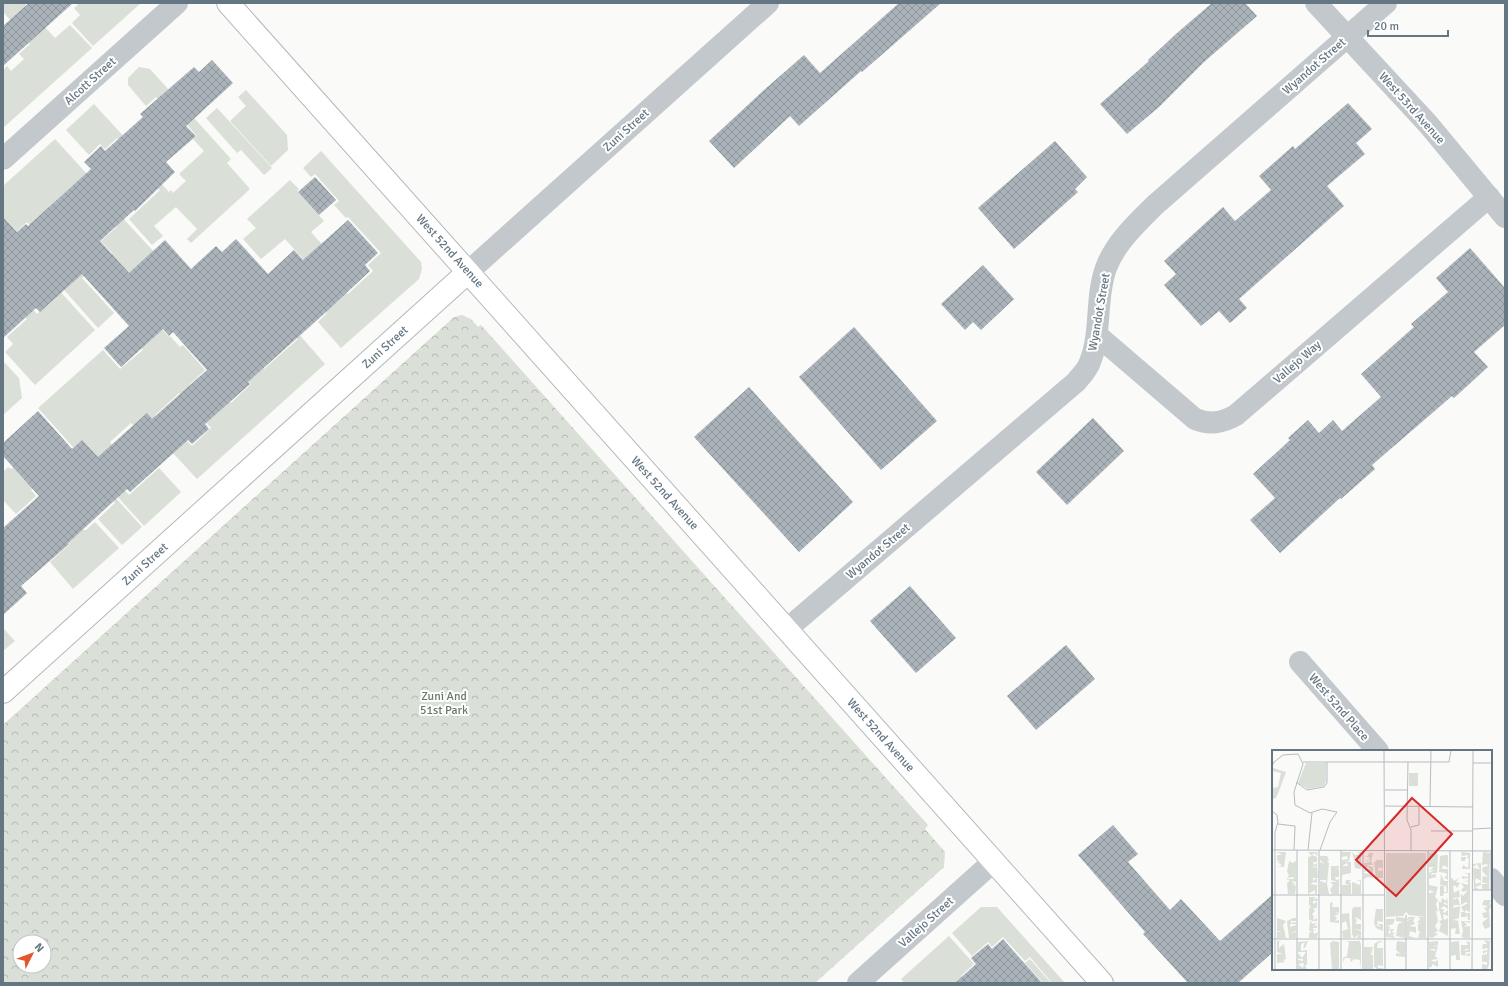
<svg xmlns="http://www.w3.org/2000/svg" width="1508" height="986" font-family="Signika,sans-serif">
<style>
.grass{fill:#dadfd7}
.forest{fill:url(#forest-crowns);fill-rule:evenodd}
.building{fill:url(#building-cross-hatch)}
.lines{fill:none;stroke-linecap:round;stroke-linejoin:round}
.secondary-casing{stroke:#b3babf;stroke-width:24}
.street{stroke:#c3c8cc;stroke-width:22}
.secondary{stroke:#fff;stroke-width:22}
.labels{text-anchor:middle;stroke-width:4;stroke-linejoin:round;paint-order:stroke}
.street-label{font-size:12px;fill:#657683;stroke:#fff}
.park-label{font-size:12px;fill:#687a64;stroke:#fff}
.inset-road{fill:none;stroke:#b5bdc2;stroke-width:1}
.view{fill:#d62828;fill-opacity:0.15;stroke:#d62828;stroke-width:2}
.inset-edge{fill:none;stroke:#657683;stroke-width:2}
</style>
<defs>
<pattern id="forest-crowns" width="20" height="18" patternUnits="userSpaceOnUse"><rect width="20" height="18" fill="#dadfd7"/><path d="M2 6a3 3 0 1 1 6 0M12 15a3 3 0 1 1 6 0" fill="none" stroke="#b4b9b4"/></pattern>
<pattern id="building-cross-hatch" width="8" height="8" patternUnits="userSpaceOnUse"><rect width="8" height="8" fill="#aab3b9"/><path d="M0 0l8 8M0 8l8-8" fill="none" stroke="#8e969c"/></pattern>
</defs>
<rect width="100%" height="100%" fill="#fafaf8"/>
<g class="grass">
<path d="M3 3H27L25 5 27 8 12 22 3 12Z"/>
<path d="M76 3H141L93 46 72 23 80 15 74 8 78 5Z"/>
<path d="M28 9 55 38 70 25 92 48 3 128V70L7 66 11 71 24 59 19 54 30 44 15 27Z"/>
<path d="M139 67 150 69 231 159 227 163 250 189 191 243 187 239 197 229 176 207 154 226 163 236 152 245 129 219 160 190 151 181 155 177 169 192 171 190 173 193 186 181 179 174 204 151 193 139 197 136 163 98 159 101 156 97 146 106 128 85V78Z"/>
<path d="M246 90 287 135 288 150 271 166 230 121 246 106 238 97Z"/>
<path d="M94 104 147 162 153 178 117 138 105 149 100 144 89 155 66 130Z"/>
<path d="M217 108 272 168 264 175 241 150 237 153 206 118Z"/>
<path d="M55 139 121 211 80 179 49 207 68 228 92 269 82 278 114 313 98 328 49 273 53 252 27 222 17 231 3 217V186Z"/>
<path d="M321 151 421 262 422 269 419 279 341 348 318 322 327 313 320 306 341 288 348 294 373 271 368 265 381 253 348 217 346 218 334 205 339 201 315 174 311 177 303 168Z"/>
<path d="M290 180 299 189 297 191 324 221 311 232 326 249 333 292 285 239 261 259 243 239 256 228 247 219Z"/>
<path d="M119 214 167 266 139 292 108 257 112 253 101 241 117 227 111 221Z"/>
<path d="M3 277 37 314 55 299 40 283 47 277 95 330 35 385 5 352 13 344 7 337 27 319 17 307Z"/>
<path d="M275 307 325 364 197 479 173 453 187 441 192 446 211 428 196 411 220 390 231 403 251 384 221 351 262 367 264 369 298 339 272 310Z"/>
<path d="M149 315 169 337 170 336 180 347 183 345 205 370 190 384 205 401 195 410 179 393 155 415 158 418 141 433 131 423 110 442 115 449 100 463 129 495 159 468 181 492 144 526 38 408 103 350 120 369 143 350 126 330Z"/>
<path d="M3 361 19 378 22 398 3 415Z"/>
<path d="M51 426 142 527 122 545 98 519 115 503 79 463 51 471 31 490 36 496 16 514 3 500V472L8 467 11 469 35 447Z"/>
<path d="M38 496 52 512 75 530H86L95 522 119 548 73 589 50 562 70 544 33 502Z"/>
<path d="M3 628 15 641 3 651Z"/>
<path d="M981 907H997L1065 983H1052L1030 957 1025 961 1003 937 992 947 988 942 972 956 952 933Z"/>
<path d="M949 936 974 964 961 976 967 983H904L901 979Z"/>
<path d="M1030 959 1051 983H1043L1025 963Z"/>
</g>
<path class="forest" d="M462 315 471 319 478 327 481 325 928 825 925 829 945 852 944 867 815 983H3V725L454 317ZM20 942H44V966H20Z"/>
<g class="building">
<path d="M29 3H73L3 66V26Z"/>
<path d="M899 3H941L862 72 861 71 799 126 790 116 734 168 709 141 764 90 804 55 820 73Z"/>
<path d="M1212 3H1245L1257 16 1204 62 1159 107 1127 134 1100 104 1149 61 1148 60 1177 33Z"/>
<path d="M212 60 233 83 186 126 196 136 166 162 175 172 135 211 134 210 100 241 129 273 165 240 191 269 216 246 222 252 236 239 268 274 294 250 303 260 348 220 378 253 365 265 370 271 325 313 248 382 250 384 205 424 209 429 192 444 188 440 130 492 127 489 68 543 69 544 21 586 27 593 3 615V528L39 496 3 456V443L38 411 72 449 82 440 98 457 147 413 152 419 207 370 173 332 169 336 163 329 121 367 104 348 129 326 82 274 40 312 36 308 3 338V217L17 232 26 224 28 226 91 169 84 162 101 146 105 151 143 117 140 114 194 67 199 72Z"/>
<path d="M1348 103 1372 129 1356 143 1365 154 1327 186 1344 206 1239 299 1247 308 1230 323 1219 311 1201 326 1164 285 1176 274 1164 261 1223 207 1235 221 1271 190 1259 176 1293 146 1295 149Z"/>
<path d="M1055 141 1087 177 1075 189 1078 192 1014 249 978 208Z"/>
<path d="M315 177 336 200 319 215 298 192Z"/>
<path d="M1470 248 1505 288V325L1474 352 1488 367 1454 398 1452 396 1372 465 1375 469 1341 499 1340 498 1280 553 1250 520 1275 498 1253 474 1290 440 1288 438 1308 420 1319 433 1333 420 1342 431 1381 397 1361 374 1414 327 1411 324 1448 292 1436 278Z"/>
<path d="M983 265 1014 299 981 330 973 322 965 330 941 304Z"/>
<path d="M854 327 937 421 881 470 799 377Z"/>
<path d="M749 387 853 502 799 552 694 437Z"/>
<path d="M1093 418 1124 451 1067 505 1036 472Z"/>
<path d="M910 586 956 638 916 673 870 621Z"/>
<path d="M1066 645 1095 679 1036 730 1007 696Z"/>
<path d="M1113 825 1138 854 1128 862 1170 910 1181 899 1220 941 1273 894V952L1238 983H1188L1143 934 1145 932 1078 855Z"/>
<path d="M1003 939 1042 983H955L976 964 971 958 988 944 992 949Z"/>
</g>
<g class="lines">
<defs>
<g id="secondary">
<path d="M228 3 1102 983"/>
<path d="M3 692 468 272"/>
</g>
</defs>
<use href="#secondary" class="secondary-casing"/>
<g class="street">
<path d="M1316 3 1428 124 1505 217"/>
<path d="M3 159 177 3"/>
<path d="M468 272 768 3"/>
<path d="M1097 335 1195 419C1210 425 1222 423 1236 415L1489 197"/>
<path d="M787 629 1076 382C1081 376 1088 369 1090 362 1102 332 1095 298 1106 268 1115 243 1137 223 1155 205L1386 3"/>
<path d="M1300 662 1378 751"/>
<path d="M1491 879 1505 895"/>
<path d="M858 983 994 861"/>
</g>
<use href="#secondary" class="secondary"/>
</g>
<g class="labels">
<g class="street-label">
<text transform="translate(1314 66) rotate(-41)" y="4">Wyandot Street</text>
<text transform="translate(90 81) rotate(-42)" y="4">Alcott Street</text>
<text transform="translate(1412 108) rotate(48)" y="4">West 53rd Avenue</text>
<text transform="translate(626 130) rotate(-42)" y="4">Zuni Street</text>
<text transform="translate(450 251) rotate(48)" y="4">West 52nd Avenue</text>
<text transform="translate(1099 312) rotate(-80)" y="4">Wyandot Street</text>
<text transform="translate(385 347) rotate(-42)" y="4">Zuni Street</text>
<text transform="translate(1297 362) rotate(-41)" y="4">Vallejo Way</text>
<text transform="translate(665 493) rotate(48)" y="4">West 52nd Avenue</text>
<text transform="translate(878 551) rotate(-40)" y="4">Wyandot Street</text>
<text transform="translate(145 564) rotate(-42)" y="4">Zuni Street</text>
<text transform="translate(1339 707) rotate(49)" y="4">West 52nd Place</text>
<text transform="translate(881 735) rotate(48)" y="4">West 52nd Avenue</text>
<text transform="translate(926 922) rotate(-42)" y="4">Vallejo Street</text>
</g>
<g class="park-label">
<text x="444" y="700">Zuni And<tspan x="444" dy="14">51st Park</tspan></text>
</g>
</g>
<g transform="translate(1272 750)">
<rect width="220" height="220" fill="#fafaf8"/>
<path d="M1 18 14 22 7 41 4 48 0 49V38L6 37 9 23 0 21ZM137 23H146V36H137ZM5 102H14L12 117H5L10 116 5 111 10 112 5 110V105H10ZM36 102H45L46 106 42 103 40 105 45 107V112H41L42 115 45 113V116H42L41 118 45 116 46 128H41V131L45 128V133L42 132 38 134 45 135V144L40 143H43V140L36 144V107L40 106ZM70 102H79L77 111H72L79 112V123L70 125V116H76L75 113 70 116V110L76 109 75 106 70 107ZM80 102 83 105 88 104 85 102H89V119L83 118 82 112 87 111 82 110ZM164 102 166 105 165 123H160L159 125 164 124 163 130V127L157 129V123L163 120 157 121 162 117H157V103ZM189 102 198 103V119H190L191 115 196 118 197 109 194 107 193 111H189V107H196V105L190 106ZM211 102 218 103 217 139H210V134H216L210 132 211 126 216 127 210 121 211 117 216 116 215 114 210 115ZM97 103H101L99 111 101 115H94L101 117V128L95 127 92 129V123L99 124 97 120 92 122V120L98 119 96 117 92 119V113L98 112V110L92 112 98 109 97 107H92L96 106ZM174 105H176V118L171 115 170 119H176V130L172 127 175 126 174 123 167 122 168 106ZM48 106H57L55 107 57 110 55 111 57 113 55 134 57 144H48V131L54 133V130H48V112L53 114 48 110ZM105 110H111V119L107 117 106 121 111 120V128H104L102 113ZM17 111 21 113 24 111V132L19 131 24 135 19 134 24 136 23 144H16L15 133 18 130H15V129H22L21 127 15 128 17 125 15 122ZM209 113V131L204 128 203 132 204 134 209 132V135L203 137 207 139H202L201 118 208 119 205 114 201 117V114ZM59 116H67V119L63 118 67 120V123H63H67V127H63L64 130 67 129V144H60L58 140 61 135 58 132H65L59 130ZM191 123H198V162L193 160V163H198V170H196L195 164 194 167H189V162H192L189 157 196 153 194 152 189 155V144L191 146 196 140 191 142 189 140 192 137 189 133 196 135V131L191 132 196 130V128L190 129V126L196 127V124ZM169 124 172 131H176V143H172L171 146H168V136H172V142H175L174 136 168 135ZM179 127 182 131 187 128 184 132 188 133 185 138 183 135 181 137 182 143 187 140 188 147 182 148 181 150 186 148 188 155H182L181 158 188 156 187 168 181 170 188 171H186L188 184H183L184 178 179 179ZM74 130H79L77 132 79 133V144H70V135H79L73 134ZM84 130H89V144H80V132L88 135V131ZM157 135 166 137 163 147 166 150 164 154 166 161H164L166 171 163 176 166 181 162 183 166 184 160 188 157 187V143L163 142 157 140ZM37 147H43L42 150 45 148 46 151H41V154L45 152V158H41L43 161 40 164 42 167 45 165 41 168 42 170 45 168V171H40L37 169V159L39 158H37L39 156 37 155ZM175 147 176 154 172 152V154L176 155V159L172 156 168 159H172L171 162 173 163 176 159V166L171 164 172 170 176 168V186L167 181 169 174 167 171 170 170 167 159V151L169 153 170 148 174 151ZM212 150H219L217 155 220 154 217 160 218 177 213 179 210 173 216 168H212L210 163 215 162 212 158 216 156 210 155ZM61 152 60 157H67V163L62 162 67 164 62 166 65 167 63 171 67 170V173L58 172V153ZM82 157H89V170L83 167 85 171 83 174H89V180L81 179 89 181V188H85L87 184 82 188 80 184V159ZM104 159H111V172L105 171 106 174 104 175 109 177 106 174H111V181L104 178 102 173ZM77 163 79 188H71L70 181 76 179 74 171 70 173V164ZM124 167 133 168V188L124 186 126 174 131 172 124 171ZM136 167H143L141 171 143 174 137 176 144 177V183L138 181 137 186 144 188H135V171L141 169 135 170ZM146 167H154V188H146L148 181H146V174L149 173H145L148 169ZM5 168 14 171 11 175 14 188H5V182H10L5 181ZM21 168H24V171H19V173L24 172V174H18V177L24 175V181L18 183 24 182V188H17L15 171ZM114 169H123L121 174 115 176 118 177 116 184 119 183 118 179H122L120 182 123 184 115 186 121 185 123 188 114 187ZM38 171 41 174 45 172 41 177 45 175V178H41V180L45 179 41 181 42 184 46 182 45 188H37V183L40 181H37ZM189 171H198V173L192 171 195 175 192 177 198 176V188H191V186L189 188 191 181ZM212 190 218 191 217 215 215 220H210V214L215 215V212H210V205L215 204V201L211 204V201L216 200 215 198 210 199 211 194H215ZM5 191H9L7 192V198L12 194 14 209 11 210 13 212 5 213V204H11L5 202ZM36 191 33 198H31L33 192 29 194V201L35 200V215H33L35 220 26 219V214L31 218 32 213 26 214V210L31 211V209H26V203L30 208 34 202H26V192ZM61 191 67 192V220H60L58 193ZM74 191H88V194L89 192V220L88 210 82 209 79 212 78 208H73L71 212V208L75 206 77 192ZM107 191H111L106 193 105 198H111V216L106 215V218H111V220H102L105 218 102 217V194ZM125 191 133 192V207L124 206V203L129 204 124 200ZM166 191V195L160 197 166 196 163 206 166 209 159 210 162 212 166 210V217L160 214V217H157V199L163 201V199H157V192ZM187 191 188 210H184V205L179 206V192ZM194 191 198 192V199H193V201L198 199V202H194L193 205 198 203V206L189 205V195H196ZM92 197H101L99 205H101V220L92 219Z" fill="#dadfd7"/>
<path d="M34 13H54V31L52 36 36 39 26 33ZM114 103H154V167L137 165 134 162 131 166 114 167Z" fill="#dadfd7"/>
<path class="inset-road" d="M112 0 113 220M31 12H177L179 0M136 12 135 70 139 80V101M201 13H220M0 16 2 12 11 5 26 4 31 14 22 42 23 55 38 63 50 59 65 62 58 72 48 100M24 32 35 40 52 37 55 33V12M113 40H135M113 56 201 57M158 56 159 0M0 61 5 65 6 72 3 82V220M6 74 23 76 22 100M139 77 147 75V56M201 79 220 78M159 81H201M0 100 220 101M36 100 40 63M178 101V220M200 140H220M219 140V101M0 145H113M220 160V219M0 189H219M25 220V100M47 220V100M69 220V100M91 220V100M134 220V165M156 220V101M200 220 201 0"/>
<path class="view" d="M140 48 180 84 124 146 84 110Z"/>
<rect width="220" height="220" class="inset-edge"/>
</g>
<rect width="1508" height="986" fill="none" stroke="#657683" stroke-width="8"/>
<g transform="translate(32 954) rotate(48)"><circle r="19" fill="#ffffff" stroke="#c1c8cd"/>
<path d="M0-3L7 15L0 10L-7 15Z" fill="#e4572e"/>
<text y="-6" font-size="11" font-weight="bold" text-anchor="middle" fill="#657683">N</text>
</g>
<path d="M1368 30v6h80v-6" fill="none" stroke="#657683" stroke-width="2"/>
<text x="1374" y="30" font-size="12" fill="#657683" stroke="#ffffff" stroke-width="3" paint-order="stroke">20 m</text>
</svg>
